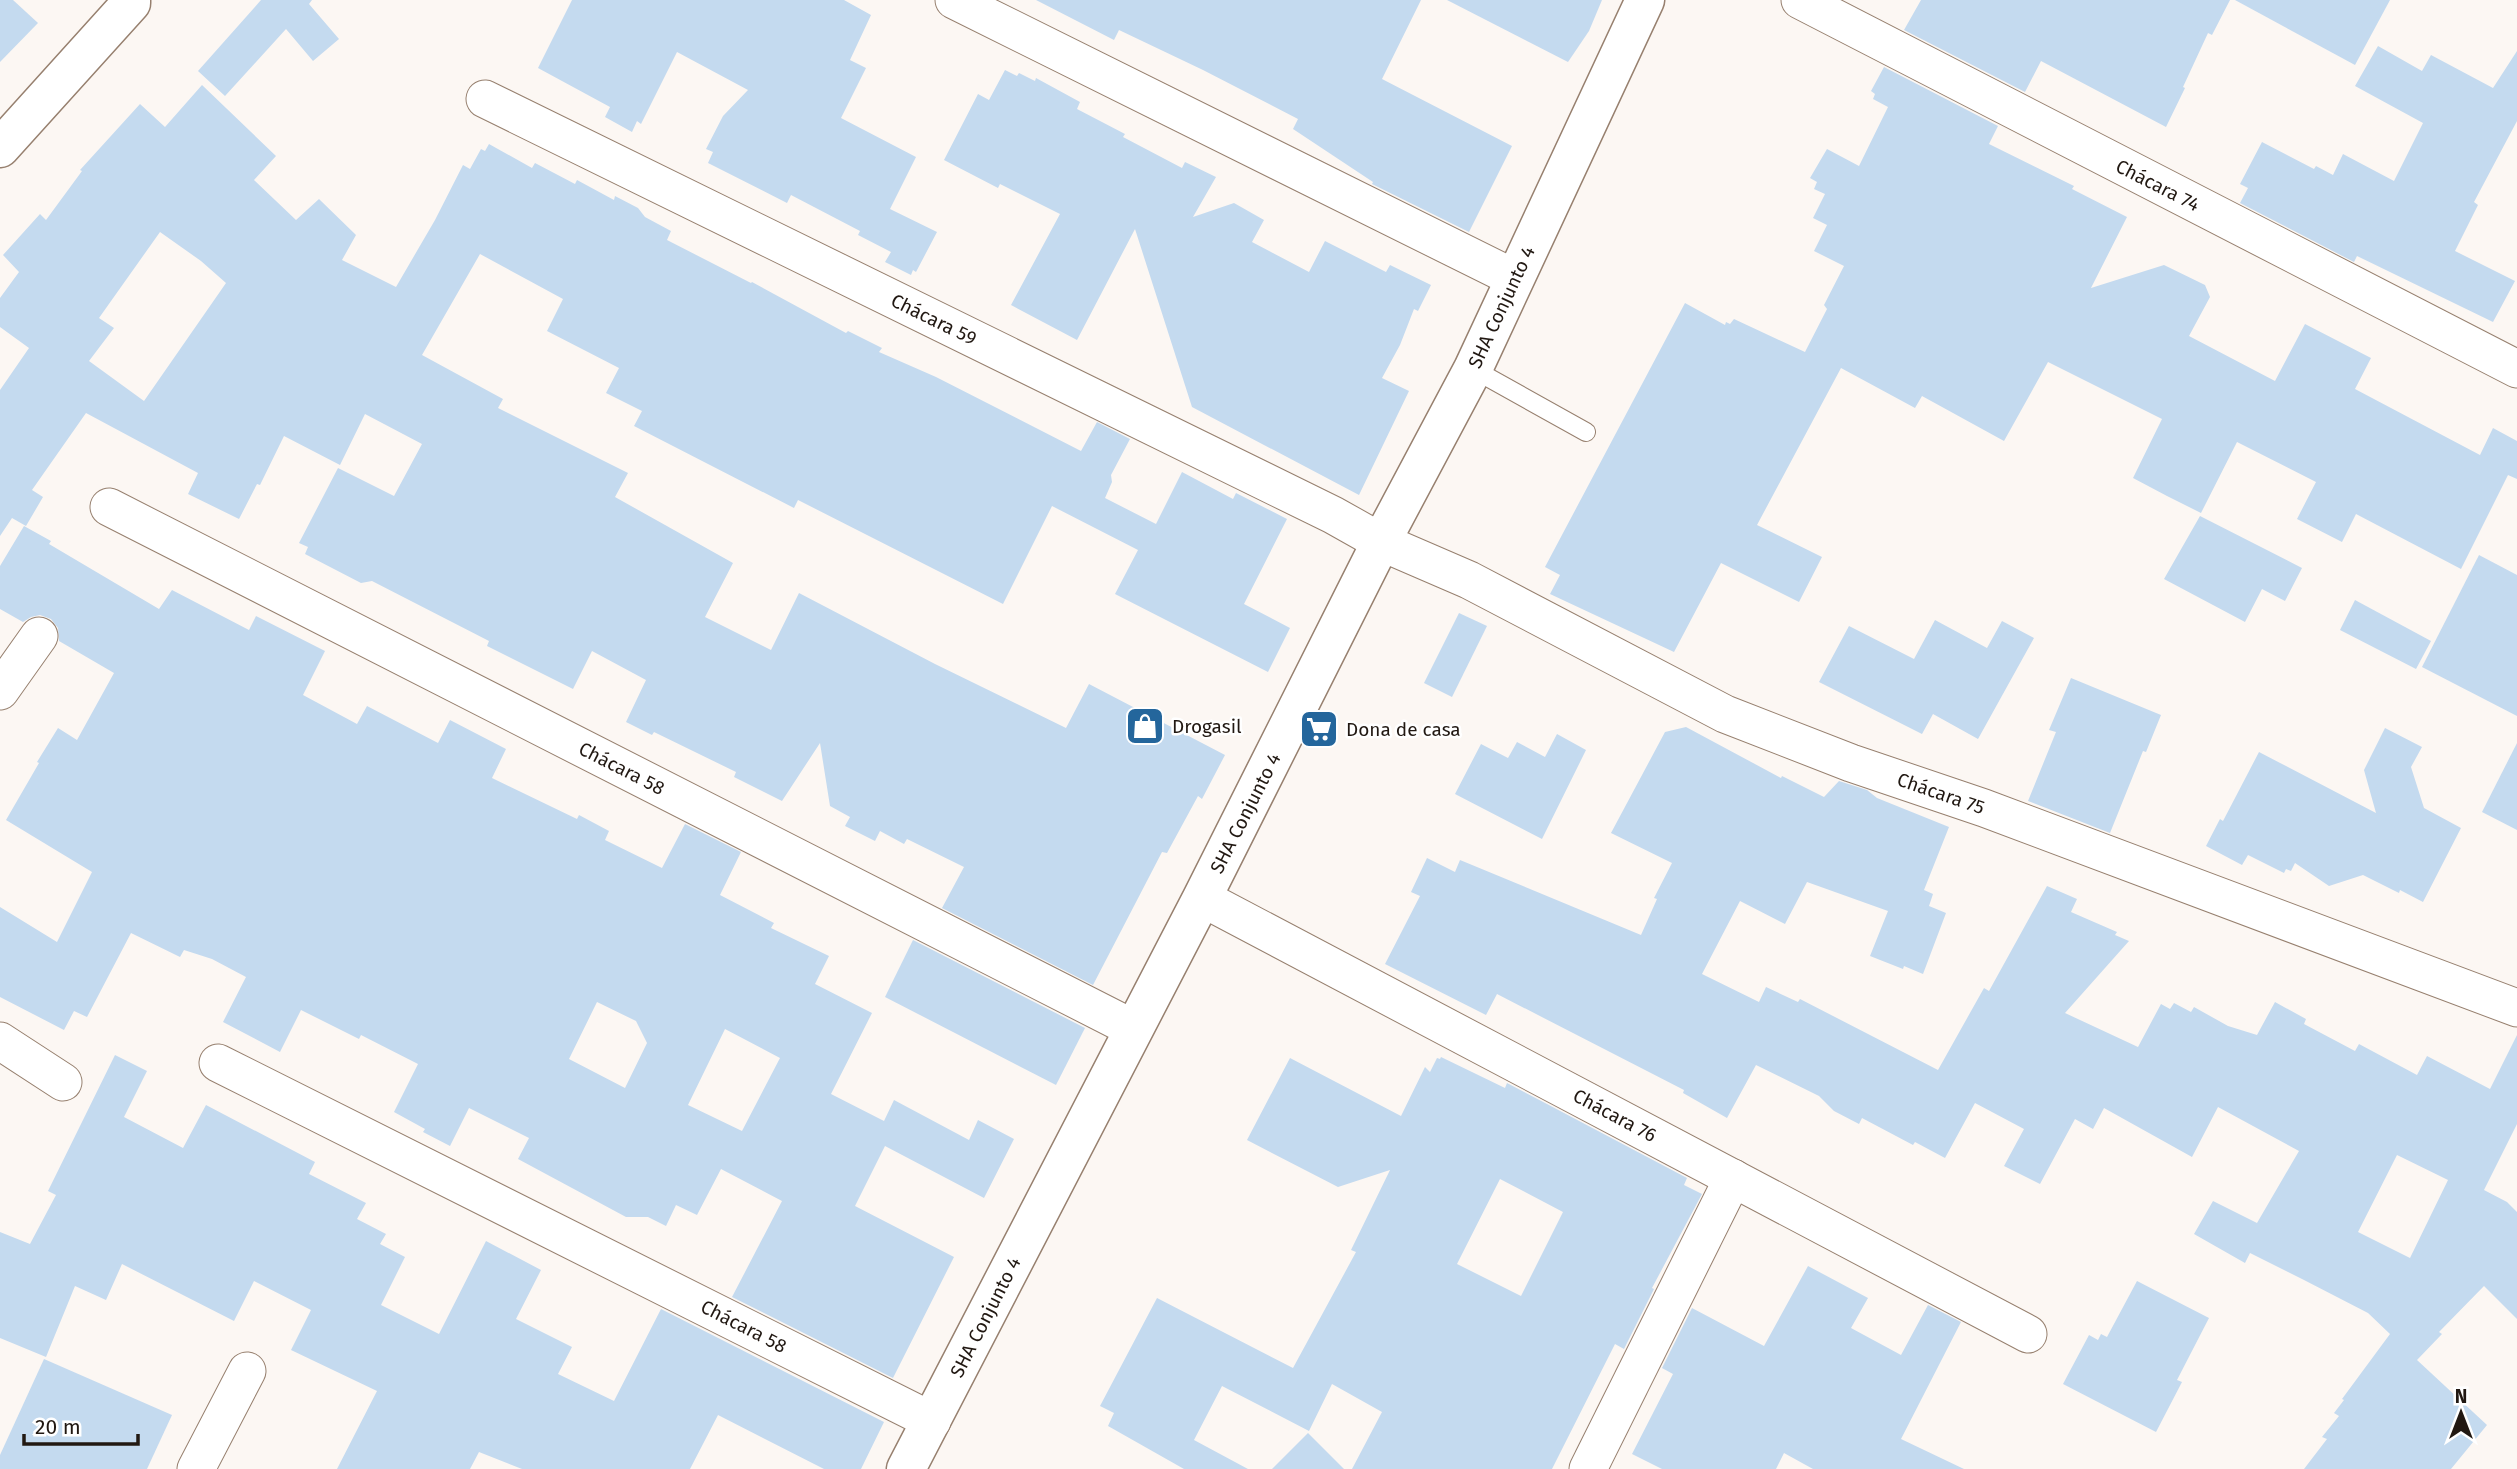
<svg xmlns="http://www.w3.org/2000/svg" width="2517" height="1469" font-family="'Fira Sans',sans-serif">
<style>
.building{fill:#c4daef;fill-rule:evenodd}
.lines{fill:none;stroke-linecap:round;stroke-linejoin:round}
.lane-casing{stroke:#97806f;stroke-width:20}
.street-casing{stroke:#97806f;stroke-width:39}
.secondary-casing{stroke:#97806f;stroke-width:41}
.lane{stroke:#fff;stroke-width:18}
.street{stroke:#fff;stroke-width:37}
.secondary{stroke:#fff;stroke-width:38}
.labels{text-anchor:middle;stroke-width:5;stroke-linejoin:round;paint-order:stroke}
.street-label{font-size:19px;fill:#211812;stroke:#fff}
.poi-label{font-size:19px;fill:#211812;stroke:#fff;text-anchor:start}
</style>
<rect width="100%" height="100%" fill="#fcf7f3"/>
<g class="building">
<path d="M0 0H13L38 23 0 62Z"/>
<path d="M261 0H312L309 4 339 39 313 61 286 29 225 96 198 71Z"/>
<path d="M572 0H844L871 15 850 60 866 68 841 118 916 157 890 209 937 232 916 272 913 270 911 275 885 262 891 252 858 235 860 231 791 195 787 203 708 163 713 152 706 149 723 116 748 90 677 52 641 124 637 121 632 132 605 117 610 107 538 68Z"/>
<path d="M1036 0H1421L1382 79 1512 146 1469 232 1372 184 1373 182 1293 129 1298 119 1203 70 1119 30 1114 40Z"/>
<path d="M1447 0H1602L1589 31 1568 62Z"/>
<path d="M1921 0H2230L2212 35 2208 33 2183 87 2185 88 2166 127 2041 61 2025 92 1904 30Z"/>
<path d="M2235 0H2390L2355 65Z"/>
<path d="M2378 46 2422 71 2431 55 2493 88 2517 51V121L2474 202 2478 205 2455 251 2515 281 2493 322 2357 256 2354 262 2240 203 2248 188 2240 184 2262 142 2314 169 2316 166 2333 175 2343 154 2394 181 2423 123 2355 86Z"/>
<path d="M1884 67 1998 126 1989 144 2074 186 2072 189 2127 217 2091 288 2164 265 2205 285 2210 297 2189 336 2275 381 2305 324 2371 358 2355 389 2480 455 2493 428 2517 441V479L2508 475 2461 569 2356 514 2342 542 2297 519 2316 482 2237 442 2201 513 2167 496 2133 478 2162 419 2048 362 2004 441 1922 396 1915 408 1841 368 1757 525 1822 557 1799 602 1721 563 1674 652 1550 594 1560 575 1545 567 1685 303 1725 325 1726 322 1730 324 1734 319 1805 352 1827 309 1824 305 1844 266 1814 251 1827 225 1813 218 1825 194 1814 189 1817 182 1810 178 1827 149 1859 166 1888 107 1873 99 1875 94 1871 91Z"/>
<path d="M1005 70 1017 76 1019 73 1035 81 1036 78 1080 102 1077 109 1125 134 1123 137 1182 168 1185 162 1216 177 1193 217 1234 203 1264 220 1252 242 1309 272 1325 241 1386 272 1390 265 1431 285 1418 311 1414 309 1400 345 1382 378 1409 391 1359 495 1192 407 1135 229 1077 340 1011 305 1060 214 1000 184 998 188 944 160 978 94 989 100Z"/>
<path d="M202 85 276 156 254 180 296 220 319 199 356 235 342 260 396 287 435 220 463 165 470 169 481 149 485 151 489 144 532 168 535 163 575 184 577 180 614 200 615 196 638 208 645 217 671 231 667 240 751 283 752 282 846 333 848 331 882 348 879 352 936 377 1081 451 1097 422 1130 439 1111 475 1112 482 1105 498 1156 524 1182 472 1233 499 1236 493 1287 519 1244 604 1290 628 1268 672 1115 594 1138 550 1052 506 1003 604 798 500 794 508 634 426 642 411 606 393 619 368 547 331 563 299 480 254 422 355 503 399 498 408 628 473 615 497 733 563 705 617 771 650 799 593 935 664 1066 728 1089 684 1225 755 1202 799 1198 796 1167 853 1162 852 1093 985 942 908 964 867 907 839 904 844 880 831 875 841 845 826 850 817 830 806 820 743 782 801 734 777 736 772 654 732 652 735 626 722 646 680 592 651 573 689 487 646 489 641 372 581 361 583 305 554 308 547 299 543 338 468 394 496 422 444 365 414 340 465 284 436 260 485 257 484 239 519 188 494 198 473 86 413 32 490 43 497 26 526 12 518 0 536V390L29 348 0 327V298L19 272 3 255 40 214 46 220 82 171 80 170 140 104 165 127ZM160 232 201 261 226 283 144 401 89 361 114 328 99 318Z"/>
<path d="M2200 516 2302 568 2285 601 2262 589 2245 622 2164 579Z"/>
<path d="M24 526 51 541 49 544 159 609 172 590 249 630 256 616 325 651 303 695 357 724 367 706 438 743 450 720 506 749 492 778 577 819 579 815 609 831 605 840 662 868 685 824 741 852 720 895 774 923 771 928 829 956 815 984 872 1013 831 1094 884 1121 894 1100 969 1140 978 1120 1014 1139 984 1198 885 1146 855 1206 954 1257 893 1378 732 1297 782 1201 721 1169 697 1215 676 1205 666 1226 648 1217H626L518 1159 529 1138 469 1108 450 1146 423 1132 425 1129 394 1112 418 1064 361 1035 359 1039 301 1010 280 1052 223 1022 246 977 212 959 184 950 180 957 131 933 87 1017 74 1011 64 1030 0 997V907L57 942 92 872 6 820 39 763 37 762 58 728 77 740 114 673 59 641 58 628 51 619 40 615 31 617 23 622 0 609V566ZM597 1002 636 1021 647 1043 625 1088 569 1059ZM725 1029 780 1058 742 1131 688 1105Z"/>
<path d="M2479 555 2517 575V716L2422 667Z"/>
<path d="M2355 600 2431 641 2416 669 2340 630Z"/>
<path d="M1459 613 1487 626 1452 697 1424 683Z"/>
<path d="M1935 620 1987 648 2002 621 2034 638 1978 739 1933 714 1922 734 1819 682 1849 626 1914 659Z"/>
<path d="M2071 678 2161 715 2146 752 2143 751 2110 833 2028 801 2056 732 2049 730Z"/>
<path d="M1686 727 1781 778 1782 776 1824 797 1839 781 1867 790 1877 798 1949 827 1924 890 1933 894 1929 906 1946 913 1923 974 1904 966 1903 969 1870 956 1888 911 1807 882 1785 924 1740 901 1702 974 1759 1002 1766 987 1798 1002 1800 999 1938 1070 1984 988 1989 991 2047 886 2077 899 2071 912 2117 932 2115 935 2129 941 2065 1013 2138 1047 2161 1004 2170 1009 2174 1003 2191 1012 2194 1007 2228 1026 2257 1035 2275 1002 2306 1019 2304 1024 2355 1051 2359 1044 2417 1075 2427 1056 2490 1089 2517 1035V1124L2484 1190 2507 1202 2517 1212V1319L2484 1286 2439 1332 2442 1334 2417 1360 2487 1425 2451 1469H2304L2327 1439 2322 1437 2339 1416 2334 1413 2344 1400 2342 1399 2390 1334 2368 1313 2304 1280 2250 1253 2245 1263 2194 1234 2213 1201 2257 1223 2299 1151 2218 1107 2192 1157 2104 1108 2093 1129 2075 1119 2040 1184 2004 1166 2024 1129 1975 1103 1945 1158 1915 1142 1913 1145 1862 1118 1859 1124 1834 1111 1819 1096 1756 1065 1727 1118 1683 1093 1684 1090 1497 994 1486 1015 1385 964 1420 896 1411 892 1427 858 1455 872 1460 860 1641 935 1657 899 1654 898 1672 863 1611 833 1665 732ZM2397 1155 2448 1180 2410 1258 2358 1232Z"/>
<path d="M2385 728 2422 747 2411 767 2424 808 2461 828 2423 902 2400 890 2399 893 2363 875 2329 886 2295 863 2291 871 2286 869 2284 873 2248 855 2242 865 2206 846 2220 819 2223 821 2259 752 2376 813 2364 770Z"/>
<path d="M1557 734 1586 750 1542 839 1455 794 1481 744 1508 758 1517 742 1545 757Z"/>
<path d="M2517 743V830L2482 812Z"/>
<path d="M913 940 1085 1028 1056 1085 885 997Z"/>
<path d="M115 1055 147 1071 124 1117 183 1148 206 1105 315 1162 309 1174 366 1203 357 1219 386 1234 380 1244 405 1257 381 1305 439 1334 486 1241 541 1270 516 1319 572 1347 558 1374 614 1401 661 1309 884 1422 861 1469H824L718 1415 690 1469H522L479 1452 470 1469H337L377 1391 291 1350 311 1310 254 1281 234 1321 122 1264 106 1300 75 1286 46 1357 0 1338V1232L30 1244 56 1195 48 1191Z"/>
<path d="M1441 1057 1505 1088 1507 1083 1547 1104 1687 1178 1684 1185 1702 1194 1652 1288 1654 1289 1624 1349 1615 1344 1552 1469H1352L1382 1412 1332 1384 1309 1431 1222 1386 1194 1440 1248 1469H1184L1108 1426 1114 1413 1100 1406 1157 1298 1293 1368 1356 1252 1351 1250 1390 1170 1338 1187 1247 1140 1290 1058 1401 1116 1425 1067 1430 1072 1437 1058 1440 1059ZM1500 1179 1563 1212 1521 1296 1457 1264Z"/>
<path d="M1808 1266 1868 1298 1851 1328 1901 1355 1928 1305 1961 1322 1901 1439 1964 1469H1813L1784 1453 1776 1469H1662L1632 1454 1673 1374 1662 1368 1692 1308 1764 1346Z"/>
<path d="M2137 1281 2209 1318 2177 1380 2182 1382 2156 1432 2063 1384 2089 1335 2098 1340 2101 1334 2107 1337Z"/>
<path d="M44 1359 172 1415 147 1469H0V1455Z"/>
<path d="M1308 1433 1344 1469H1272Z"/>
</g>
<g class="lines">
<defs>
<path id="lane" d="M1473 369 1586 432"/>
<g id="street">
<path d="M954 0 1514 278"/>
<path d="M1800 0 2517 369"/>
<path d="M485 99 1333 515 1381 542 1469 580 1725 714 1851 763 1984 808 2517 1008"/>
<path d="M109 507 1134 1029"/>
<path d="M0 691 39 636"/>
<path d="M1202 898 2028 1334"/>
<path d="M0 1041 63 1082"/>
<path d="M218 1063 932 1421"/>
<path d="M196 1469 247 1371"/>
<path d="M1588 1469 1733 1178"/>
</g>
<g id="secondary">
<path d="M0 148 131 3V0"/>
<path d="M906 1469 1202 898 1381 542 1473 369 1645 0"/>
</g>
</defs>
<use href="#lane" class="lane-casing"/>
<use href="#street" class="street-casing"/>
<use href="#secondary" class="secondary-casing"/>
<use href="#lane" class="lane"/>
<use href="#street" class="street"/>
<use href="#secondary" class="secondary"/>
</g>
<defs>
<symbol id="shop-square" viewBox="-11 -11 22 22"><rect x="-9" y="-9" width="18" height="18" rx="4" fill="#24669c" stroke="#fff"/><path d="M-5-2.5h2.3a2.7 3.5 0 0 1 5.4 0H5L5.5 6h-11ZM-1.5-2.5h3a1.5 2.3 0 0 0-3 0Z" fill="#fff"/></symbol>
<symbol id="supermarket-square" viewBox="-11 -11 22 22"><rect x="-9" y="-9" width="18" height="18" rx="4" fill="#24669c" stroke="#fff"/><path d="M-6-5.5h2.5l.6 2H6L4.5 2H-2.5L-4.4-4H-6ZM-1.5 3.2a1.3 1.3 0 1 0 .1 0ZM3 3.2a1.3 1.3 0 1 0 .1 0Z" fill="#fff"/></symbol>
</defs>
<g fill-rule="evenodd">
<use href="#shop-square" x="1123" y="704" width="44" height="44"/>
<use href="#supermarket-square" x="1297" y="707" width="44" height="44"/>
</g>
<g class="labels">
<g class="street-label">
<text transform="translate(2158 185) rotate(27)" y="7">Chácara 74</text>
<text transform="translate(1501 307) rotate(-65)" y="7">SHA Conjunto 4</text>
<text transform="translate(934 319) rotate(26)" y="7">Chácara 59</text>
<text transform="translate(622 768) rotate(27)" y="7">Chácara 58</text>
<text transform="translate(1941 793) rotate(19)" y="7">Chácara 75</text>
<text transform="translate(1245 813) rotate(-63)" y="7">SHA Conjunto 4</text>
<text transform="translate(1615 1115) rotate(28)" y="7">Chácara 76</text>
<text transform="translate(985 1317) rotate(-63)" y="7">SHA Conjunto 4</text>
<text transform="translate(744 1326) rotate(27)" y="7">Chácara 58</text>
</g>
<g class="poi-label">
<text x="1172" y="733">Drogasil</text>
<text x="1346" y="736">Dona de casa</text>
</g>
</g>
<g transform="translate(2461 1413)" stroke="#ffffff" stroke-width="5" paint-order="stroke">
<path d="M0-5L12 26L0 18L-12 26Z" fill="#211812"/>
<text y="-10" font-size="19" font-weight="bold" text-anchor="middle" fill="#211812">N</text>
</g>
<path d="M24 1434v10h114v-10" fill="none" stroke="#211812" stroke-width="3.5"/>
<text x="35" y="1434" font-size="21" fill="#211812" stroke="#ffffff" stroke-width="5" paint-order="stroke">20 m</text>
</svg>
